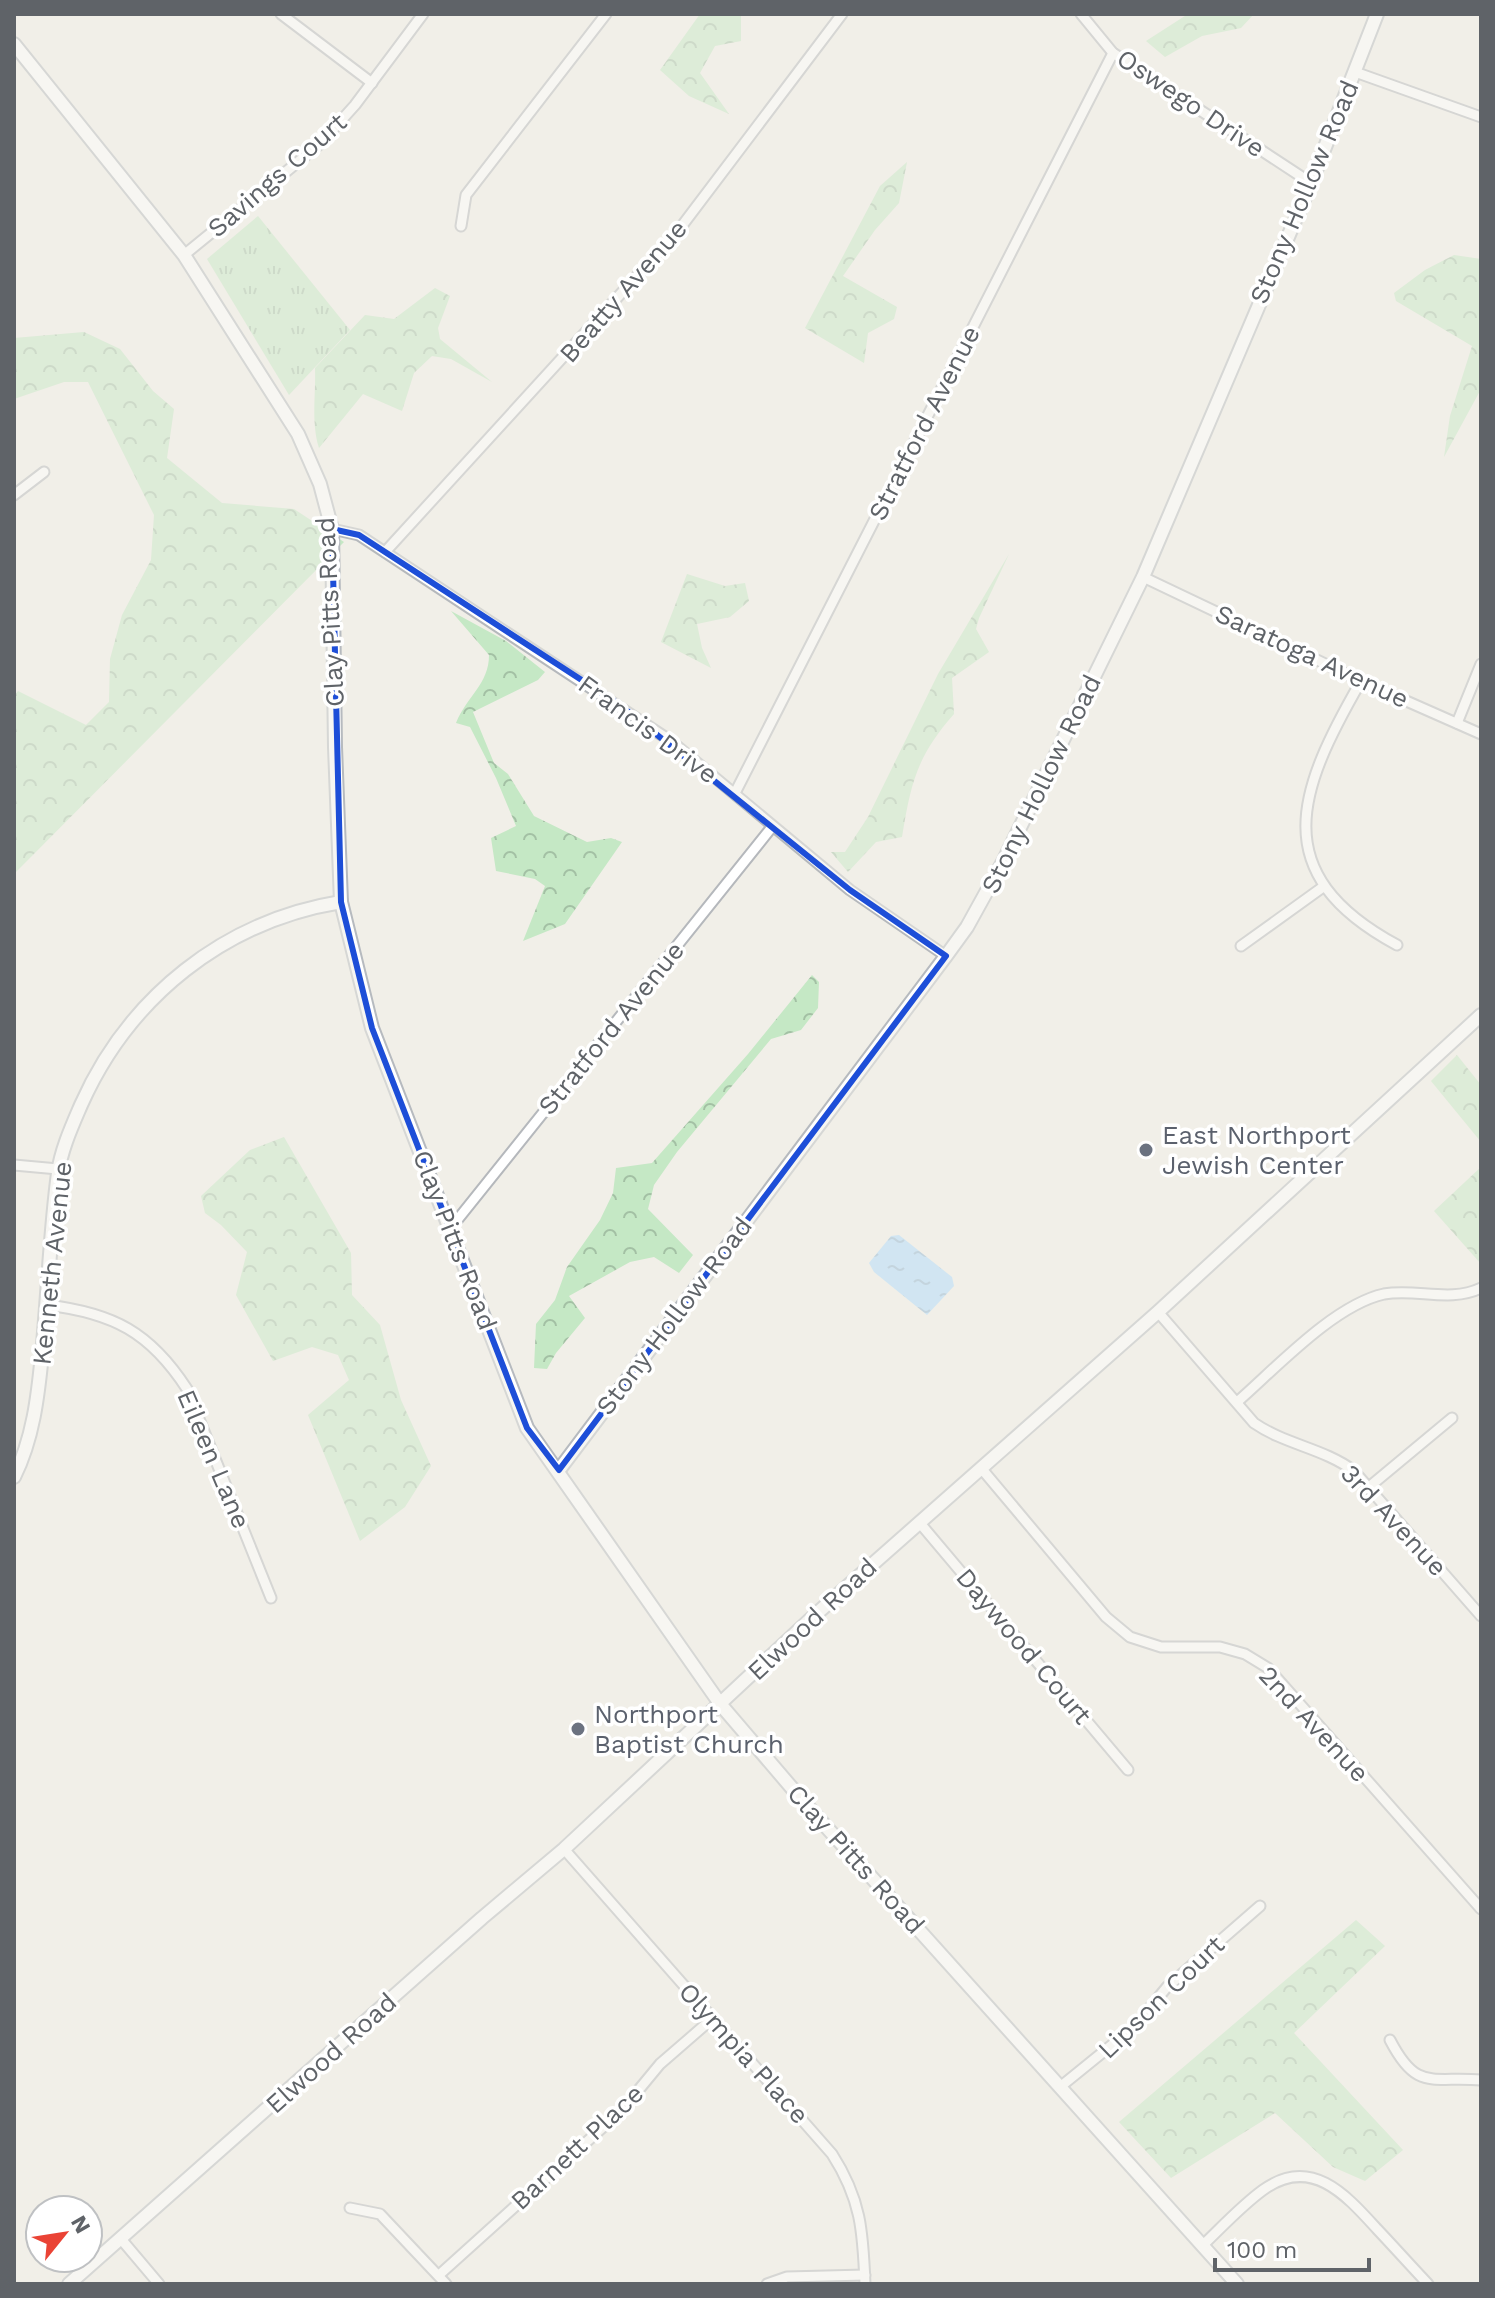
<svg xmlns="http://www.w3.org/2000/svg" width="1495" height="2298" font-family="'Work Sans',sans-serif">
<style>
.grass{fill:url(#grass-tufts)}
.forest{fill:url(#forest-crowns)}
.water{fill:url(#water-ripples)}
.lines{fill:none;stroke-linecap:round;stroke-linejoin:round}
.street-casing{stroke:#b5b8bc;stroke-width:13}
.secondary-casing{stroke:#b6babf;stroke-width:16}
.street{stroke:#fff;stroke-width:9}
.secondary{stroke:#fff;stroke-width:12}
.marked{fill:none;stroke:#1d4ed8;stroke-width:6;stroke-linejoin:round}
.worship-dot{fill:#6b7280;stroke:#fff;stroke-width:3}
.labels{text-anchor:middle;stroke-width:7;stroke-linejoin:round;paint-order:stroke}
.street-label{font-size:26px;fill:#5f6368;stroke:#fff}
.worship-label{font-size:26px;fill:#5b616d;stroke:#fff;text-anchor:start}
</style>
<defs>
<pattern id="grass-tufts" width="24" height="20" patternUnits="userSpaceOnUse" patternTransform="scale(2)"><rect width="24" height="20" fill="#c5e8c5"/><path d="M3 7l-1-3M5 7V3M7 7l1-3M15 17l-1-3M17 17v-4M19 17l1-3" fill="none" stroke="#a3c0a4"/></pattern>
<pattern id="forest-crowns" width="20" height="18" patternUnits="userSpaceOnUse" patternTransform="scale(2)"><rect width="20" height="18" fill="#c5e8c5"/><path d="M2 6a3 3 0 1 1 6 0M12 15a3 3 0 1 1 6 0" fill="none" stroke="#a3c0a4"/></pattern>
<pattern id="water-ripples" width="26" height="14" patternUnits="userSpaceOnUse" patternTransform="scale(2)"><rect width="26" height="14" fill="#aadaff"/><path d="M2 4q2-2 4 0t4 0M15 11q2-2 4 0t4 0" fill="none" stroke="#8eb4d2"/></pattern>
</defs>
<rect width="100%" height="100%" fill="#f1efe8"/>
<path class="grass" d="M258 216 350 330 289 395 207 259Z"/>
<g class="forest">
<path d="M700 14H741V41L715 46 700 73 729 114 689 96 660 70Z"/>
<path d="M1188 14H1254L1241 28 1202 36 1165 57 1146 41Z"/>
<path d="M907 162 899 203 875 230 843 276 897 307 894 319 868 333 864 363 805 328 880 186Z"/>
<path d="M1454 255 1481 259V389L1444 457 1450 416 1472 346 1396 301 1394 293 1425 270Z"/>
<path d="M435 288 450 296 438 328 440 339 492 382 451 359 432 356 414 373 402 411 363 394 319 448C311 421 316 396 315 368L365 315 394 319Z"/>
<path d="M84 332 120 349 153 391 174 409 167 458 222 503 294 509 344 542 14 874V696L18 691 86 725 109 702 110 659 122 615 151 560 154 515 88 382H64L14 399V338Z"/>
<path d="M1009 554 979 618 976 629 989 652 952 678 954 714C917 756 911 782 902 837L876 842 848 872 831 852H845L868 817 938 674Z"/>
<path d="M687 574 725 586 745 583 749 601 730 617 697 624 702 648 711 668 661 642Z"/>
<path d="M451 611 506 641 545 672 538 680 473 712 494 763 508 774 534 816 587 842 611 838 622 842 565 924 523 941 545 886 535 879 496 871 491 838 516 826 496 778 470 727 456 723C467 696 489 684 489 655Z"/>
<path d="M812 975 819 982 818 1008 801 1030 771 1039 677 1152 654 1185 648 1209 693 1255 679 1273 654 1257 630 1262 569 1296 585 1318 556 1353 547 1369 534 1368 536 1324 555 1300 567 1267 600 1220 613 1193 616 1168 652 1163 748 1054Z"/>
<path d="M1457 1055 1481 1085V1142L1431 1081Z"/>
<path d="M284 1137 351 1253 352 1295 380 1325 401 1400 431 1466 405 1507 360 1541 308 1415 349 1380 338 1355 312 1347 273 1361 236 1295 247 1252 221 1225 205 1213 201 1196 250 1150Z"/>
<path d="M1481 1167V1264L1434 1211Z"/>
<path d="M1356 1920 1385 1946 1294 2033 1403 2150 1365 2181 1333 2167 1275 2113 1171 2178 1119 2122Z"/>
</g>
<path class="water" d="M899 1235 952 1277 954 1286 927 1315 874 1272 869 1263 891 1236Z"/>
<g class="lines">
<defs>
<g id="street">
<path d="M281 14 372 83"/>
<path d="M1081 14 1113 53 1311 183"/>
<path d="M1355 72 1481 117"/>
<path d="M461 226 466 195 606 14"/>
<path d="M184 255 320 144 355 105 423 14"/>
<path d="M14 495 44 472"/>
<path d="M332 529 359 535 671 741 850 890 946 956"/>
<path d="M385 552 678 231 842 14"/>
<path d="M1143 577 1361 681 1481 734"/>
<path d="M1361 681C1299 789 1264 873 1397 945"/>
<path d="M1457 723 1481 664"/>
<path d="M735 793 1113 53"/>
<path d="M1241 946 1323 887"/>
<path d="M14 1165 58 1169"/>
<path d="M450 1229 772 827"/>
<path d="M47 1305C113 1313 150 1332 187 1389L271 1598"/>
<path d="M1158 1312 1254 1423C1286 1445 1323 1448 1354 1471L1481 1616"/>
<path d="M1237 1402C1276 1368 1334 1305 1384 1294 1416 1288 1450 1303 1481 1288"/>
<path d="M981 1468 1106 1617 1130 1637 1161 1647H1220L1245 1654 1268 1668 1481 1909"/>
<path d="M1369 1487 1452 1418"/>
<path d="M919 1522 1128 1770"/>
<path d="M564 1849 832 2154C861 2199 863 2231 865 2284"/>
<path d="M1390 2040C1417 2092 1431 2076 1481 2080"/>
<path d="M1060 2087 1134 2027 1167 1987 1260 1906"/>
<path d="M350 2208 380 2214 446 2284"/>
<path d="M121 2239 159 2284"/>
<path d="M1203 2245C1222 2227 1241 2206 1263 2190 1311 2155 1346 2195 1377 2229 1394 2247 1411 2266 1428 2284"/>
<path d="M439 2275 622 2110 660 2064 713 2018"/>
<path d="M767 2284 787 2277 865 2275"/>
</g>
<g id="secondary">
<path d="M14 44 184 255 298 434 320 484 332 529 335 747 341 902 372 1028 527 1428 721 1705 803 1801 1237 2284"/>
<path d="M559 1470 946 956 967 927 1004 860 1143 577 1311 183 1377 14"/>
<path d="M14 1477C33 1439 38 1396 42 1354 48 1294 50 1233 58 1173 61 1150 72 1126 81 1105 129 997 224 921 341 902"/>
<path d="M69 2284 482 1918 564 1849 815 1615 1158 1312 1481 1015"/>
</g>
</defs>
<use href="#street" class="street-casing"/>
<use href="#secondary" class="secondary-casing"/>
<use href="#street" class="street"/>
<use href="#secondary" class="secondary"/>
</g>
<path d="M0 0H1495V2298H0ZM332 529 359 535 620 705 850 890 946 956 559 1470 527 1428 372 1028 341 902Z" fill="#f1efe8" fill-opacity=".55" fill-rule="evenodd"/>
<path class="marked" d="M332 529 359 535 620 705 850 890 946 956 559 1470 527 1428 372 1028 341 902Z"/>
<g class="worship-dot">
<circle cx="1146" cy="1150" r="8"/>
<circle cx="578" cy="1729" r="8"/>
</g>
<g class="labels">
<g class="street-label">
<text transform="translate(1191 103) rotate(34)" y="9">Oswego Drive</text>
<text transform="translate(277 175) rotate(-41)" y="9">Savings Court</text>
<text transform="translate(1304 192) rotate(-67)" y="9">Stony Hollow Road</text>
<text transform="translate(623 291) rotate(-49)" y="9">Beatty Avenue</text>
<text transform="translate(924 423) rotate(-63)" y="9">Stratford Avenue</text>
<text transform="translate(330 612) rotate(-93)" y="9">Clay Pitts Road</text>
<text transform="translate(1312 656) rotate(25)" y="9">Saratoga Avenue</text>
<text transform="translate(648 729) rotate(36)" y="9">Francis Drive</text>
<text transform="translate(1041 784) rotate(-64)" y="9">Stony Hollow Road</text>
<text transform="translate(611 1028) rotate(-51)" y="9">Stratford Avenue</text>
<text transform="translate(455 1240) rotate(69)" y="9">Clay Pitts Road</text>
<text transform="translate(52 1263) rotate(-84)" y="9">Kenneth Avenue</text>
<text transform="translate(674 1316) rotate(-53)" y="9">Stony Hollow Road</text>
<text transform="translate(214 1459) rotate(67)" y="9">Eileen Lane</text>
<text transform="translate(1394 1520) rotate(47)" y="9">3rd Avenue</text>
<text transform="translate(812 1619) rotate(-43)" y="9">Elwood Road</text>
<text transform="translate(1024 1646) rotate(50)" y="9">Daywood Court</text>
<text transform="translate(1314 1724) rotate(47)" y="9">2nd Avenue</text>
<text transform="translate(856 1859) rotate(48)" y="9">Clay Pitts Road</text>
<text transform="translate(1161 1997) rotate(-44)" y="9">Lipson Court</text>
<text transform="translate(331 2053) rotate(-42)" y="9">Elwood Road</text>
<text transform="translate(744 2053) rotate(48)" y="9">Olympia Place</text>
<text transform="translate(577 2147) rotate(-43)" y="9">Barnett Place</text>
</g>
<g class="worship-label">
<text x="1162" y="1144">East Northport<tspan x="1162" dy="30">Jewish Center</tspan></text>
<text x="594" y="1723">Northport<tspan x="594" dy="30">Baptist Church</tspan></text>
</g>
</g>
<rect width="1495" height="2298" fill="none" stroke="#5f6368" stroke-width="32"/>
<g transform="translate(64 2234) rotate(60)"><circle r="38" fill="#ffffff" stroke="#bfc1c3" stroke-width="2"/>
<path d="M0-6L14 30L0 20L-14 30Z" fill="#ea4335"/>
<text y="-12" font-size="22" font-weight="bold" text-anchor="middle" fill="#5f6368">N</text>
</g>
<path d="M1215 2258v12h154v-12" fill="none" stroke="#5f6368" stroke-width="4"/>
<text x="1227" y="2258" font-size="24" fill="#5f6368" stroke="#ffffff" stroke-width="6" paint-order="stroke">100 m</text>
</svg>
